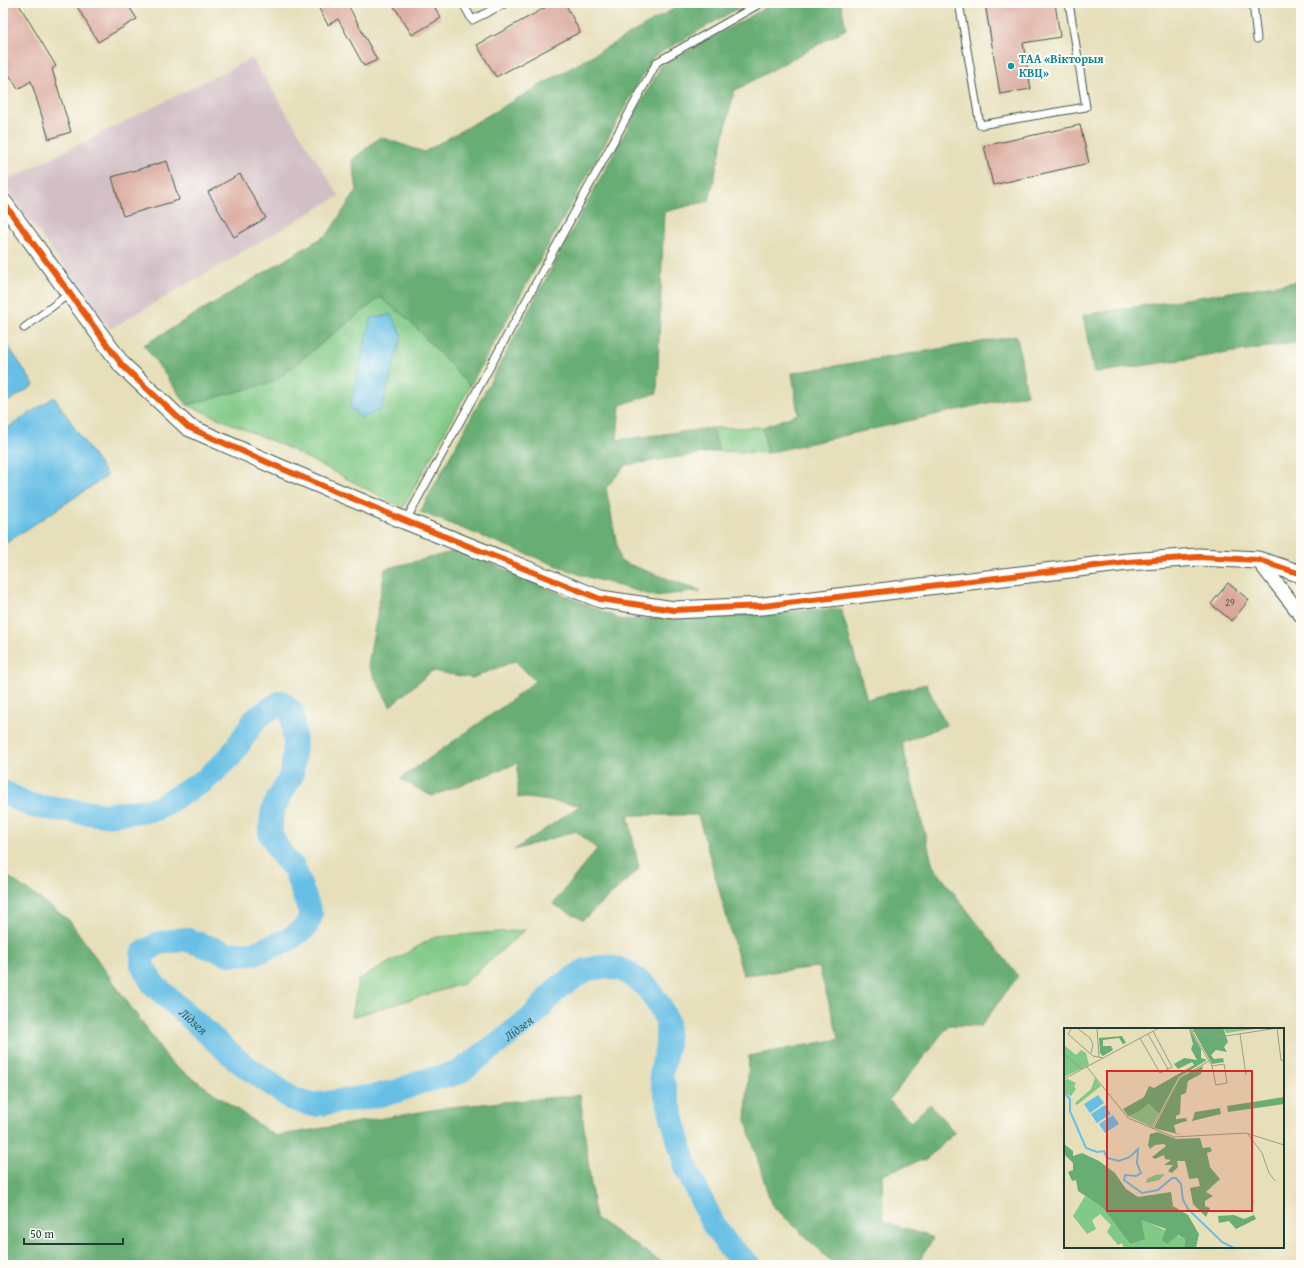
<svg xmlns="http://www.w3.org/2000/svg" width="1304" height="1268" font-family="'Gentium Book Plus',serif">
<style>
.industrial{fill:#d2bec5}
.green{fill:#81c986;stroke:#50835d}
.forest{fill:#68ad73;stroke:#447554}
.water{fill:#68bfe5;stroke:#447e8c}
.lines{fill:none;stroke-linecap:round;stroke-linejoin:round}
.river{stroke:#68bfe5;stroke-width:24}
.building{fill:#daa99c}
.service-casing{stroke:#3d5548;stroke-width:9}
.minor-casing{stroke:#3d5548;stroke-width:16}
.tertiary-casing{stroke:#3d5548;stroke-width:19}
.service{stroke:#fff;stroke-width:7}
.minor{stroke:#fff;stroke-width:14}
.tertiary{stroke:#fff;stroke-width:17}
.cycleway-casing{stroke:#fdfcf7;stroke-width:8}
.cycleway{stroke:#e8590c;stroke-width:6}
.culture-dot{fill:#0f9aa8;stroke:#fdfcf7;stroke-width:1.5}
.labels{text-anchor:middle;stroke-width:4;stroke-linejoin:round;paint-order:stroke}
.number-label{font-size:10px;fill:#4e584e}
.culture-label{font-size:12px;font-weight:bold;fill:#0d838f;stroke:#fdfcf7;text-anchor:start}
.water-label{font-size:13px;font-style:italic;fill:#315e60;stroke:#fdfcf7}
.inset-river{fill:none;stroke:#68bfe5;stroke-width:2}
.inset-road{fill:none;stroke:#969e84;stroke-width:1}
.view{fill:#d62828;fill-opacity:0.15;stroke:#d62828;stroke-width:2}
.inset-edge{fill:none;stroke:#1f3d34;stroke-width:2}
</style>
<rect width="100%" height="100%" fill="#fdfcf7"/>
<filter id="ink" filterUnits="userSpaceOnUse"><feTurbulence type="fractalNoise" baseFrequency=".025" numOctaves="2"/><feDisplacementMap in="SourceGraphic" scale="8" xChannelSelector="R" yChannelSelector="G"/><feConvolveMatrix kernelMatrix="1 2 1 2 8 2 1 2 1" color-interpolation-filters="sRGB"/></filter>
<filter id="wash" filterUnits="userSpaceOnUse"><feTurbulence type="fractalNoise" baseFrequency=".012" numOctaves="4" result="noise"/><feDisplacementMap in="SourceGraphic" scale="16" xChannelSelector="R" yChannelSelector="G"/><feGaussianBlur stdDeviation="0.9" result="paint"/><feColorMatrix in="noise" values="0 0 0 0 0 0 0 0 0 0 0 0 0 0 0 0 0 1.4 0 .05"/><feComposite in="paint" operator="in"/></filter>
<g filter="url(#wash)">
<rect width="100%" height="100%" fill="#e6dfba"/>
<path class="industrial" d="M252 58 339 196 110 329 3 184V182Z"/>
<g class="green">
<path d="M380 297 410 321 470 386 403 508 284 446 187 405 273 382Z"/>
<path d="M763 427 767 453 719 451 712 428Z"/>
<path d="M525 930 463 984 352 1017 358 980 435 937Z"/>
</g>
<g class="forest">
<path d="M684 3H747L653 57 470 386 410 321 380 297 273 382 187 405 144 345 328 234 357 190 352 160 380 137 424 152Z"/>
<path d="M774 3H841L846 29 734 91 709 201 664 212 657 393 620 405 617 440 712 428 719 451 626 465 606 488 620 561 701 591 654 596 581 575 420 512 661 66Z"/>
<path d="M1301 281V342L1094 373 1083 315Z"/>
<path d="M1017 336 1027 394 767 453 763 427 798 414 792 373Z"/>
<path d="M460 550 622 620 841 609 867 699 926 684 946 725 902 743 933 866 1018 976 981 1026 949 1025 889 1100 911 1122 930 1104 955 1133 926 1159 882 1174 883 1221 933 1238 917 1265H835L771 1204 746 1121 749 1056 839 1039 819 967 743 975 698 815H628L639 869 583 920 553 904 597 849 576 831 514 850 581 805 518 797V763L432 796 400 779 505 705 535 681 515 661 472 678 432 671 390 706 368 665 385 569Z"/>
<path d="M3 873 69 920 171 1063 275 1136 450 1107 580 1095 595 1218 666 1265H3Z"/>
</g>
<g class="water">
<path d="M391 315 402 335 381 410 361 418 350 407 371 318Z"/>
<path d="M3 338 34 385 3 405Z"/>
<path d="M54 397 107 476 3 545V431Z"/>
</g>
<g class="lines">
<path class="river" id="s1" d="M3 792 32 806 106 815 156 809 205 780 230 757 256 718 281 702 292 712 295 745 292 774 273 809 270 833 281 854 294 868 311 915 306 927 290 939 255 953 230 954 184 939 159 943 142 954V965L153 984 237 1060 292 1099 313 1105 376 1096 398 1091 420 1082 458 1073 530 1019 559 987 586 970 606 966 625 971 647 987 660 1006 667 1022V1046L661 1076 686 1168 714 1226 729 1247 749 1265"/>
</g>
<g id="blocks">
<g class="building">
<path d="M3 3H18L56 66 52 69 71 132 49 139 31 81 18 89 3 65Z"/>
<path d="M75 3H127L137 19 98 42Z"/>
<path d="M316 3H347L377 60 364 66 338 19 328 25Z"/>
<path d="M392 3H432L441 18 412 35Z"/>
<path d="M554 3H565L580 32 496 77 477 45Z"/>
<path d="M985 3H1055L1060 37 1023 43 1031 89 1000 94Z"/>
<path d="M1080 125 1089 163 993 185 984 146Z"/>
<path d="M167 161 179 200 123 216 112 177Z"/>
<path d="M240 174 266 218 234 237 208 192Z"/>
<path d="M1228 583 1249 600 1232 621 1211 604Z"/>
</g>
</g>
</g>
<g filter="url(#ink)">
<use href="#blocks" fill-opacity="0" stroke="#3d5548" stroke-width="1"/>
<g class="lines">
<defs>
<g id="service">
<path d="M463 3 472 20 506 3"/>
<path d="M959 3 980 125 1086 107 1069 3"/>
<path d="M1253 3 1257 39"/>
<path d="M24 328 70 293"/>
<path d="M406 520 657 62 761 3"/>
</g>
<path id="minor" d="M1258 560 1301 615"/>
<path id="tertiary" d="M3 202 122 365 188 427 278 467 406 521 600 599 674 610 763 606 1128 562 1198 557 1258 560 1301 574"/>
</defs>
<use href="#service" class="service-casing"/>
<use href="#minor" class="minor-casing"/>
<use href="#tertiary" class="tertiary-casing"/>
<use href="#service" class="service"/>
<use href="#minor" class="minor"/>
<use href="#tertiary" class="tertiary"/>
<defs>
<path id="cycleway" d="M3 202 122 365 188 427 278 467 406 521 600 599 674 610 763 606 1128 562 1198 557 1258 560 1301 574"/>
</defs>
<use href="#cycleway" class="cycleway-casing"/>
<use href="#cycleway" class="cycleway"/>
</g>
</g>
<circle class="culture-dot" cx="1011" cy="66" r="4"/>
<g class="labels">
<g class="number-label">
<text x="1230" y="606">29</text>
</g>
<g class="culture-label">
<text x="1019" y="63">ТАА «Вікторыя<tspan x="1019" dy="14">КВЦ»</tspan></text>
</g>
<g class="water-label">
<text dy="5" stroke="none"><textPath href="#s1" startOffset="836">Лідзея</textPath></text>
<text dy="5" stroke="none"><textPath href="#s1" startOffset="1208">Лідзея</textPath></text>
</g>
</g>
<g transform="translate(1064 1028)">
<rect width="220" height="220" fill="#e6dfba"/>
<path d="M159 0H191V1L162 5ZM0 17 12 27 17 22 22 25 25 37 0 49ZM31 50 37 58 13 77 11 75 27 61ZM4 51 12 55 10 58 12 61 7 68 0 65V52ZM85 76 95 86 88 99 64 88 73 85ZM101 146 95 152 82 155 83 151 91 147ZM21 168 39 180 66 216 76 191 121 211 120 220H60L58 215 54 217 43 204 47 197 36 186 28 192 32 201 23 206 9 188Z" fill="#81c986"/>
<path d="M125 0 137 21V30L143 32 115 49 95 86 85 76 73 85 64 88 59 81 80 69 85 58 90 60 130 37 128 34 114 41 110 36 120 30 133 32 127 21 129 16ZM128 0H159L164 14 160 19 163 24 152 22 147 27 150 31 159 30 160 34 148 36ZM58 8 62 15 59 16 55 10 39 12V18H47L49 22 39 28 36 25 35 10ZM139 38 137 46 124 53 122 65 117 67 116 86 112 88V91L122 90 123 93 110 97 112 105 121 108 90 100 116 50ZM220 69V76L164 84 163 78ZM156 80 157 86 128 93 131 84ZM94 104 112 111 136 110 139 120 146 119 148 123 143 125 146 139 156 151 142 164 149 168 141 173V178L146 180 142 189 129 176 126 160 136 158 134 150 125 151 121 133H113L114 139 108 145 104 143 109 137H100L107 132 101 131 100 127 91 131 88 129 102 118 100 116 91 117 86 121 84 117 86 106ZM0 116 9 123V128L18 125 35 133 51 145 62 161 74 169 107 164 109 178 124 187 135 206 132 220H120L121 211 114 207 103 216 98 212 102 201 77 192 81 211 66 216 39 180 14 163 12 152 8 153 4 144 9 142V135L0 126ZM170 187 180 191 190 187 192 191 172 201 165 193 155 195 154 188Z" fill="#68ad73"/>
<path d="M34 67 40 75 26 85 20 76ZM41 77 47 86 33 95 27 86ZM49 87 55 96 41 105 35 96Z" fill="#68bfe5"/>
<path class="inset-river" d="M0 65 6 71V83L22 120 33 124 40 123 43 130 55 133 66 129 74 121 73 135 77 145 72 148 61 147 60 152 78 165 94 162 108 150H112L117 156 119 172 124 181 158 214 170 220"/>
<path class="inset-road" d="M8 0 4 6 29 28 39 30M13 0 26 10 29 16 27 25M33 0 35 29M126 0 148 38 152 57 163 55 160 36 148 38M213 0 217 32 220 33M128 3 155 9 214 0M84 6 104 41M176 6 182 47M76 10 96 45 108 39 89 3M0 26 18 41M23 39 64 90 110 109 182 105 220 117M0 51 95 0M88 101 116 50 145 33M183 105 198 125 205 145 211 153"/>
<path class="view" d="M43 43H188V183H43Z"/>
<rect width="220" height="220" class="inset-edge"/>
</g>
<rect width="1304" height="1268" fill="none" stroke="#fdfcf7" stroke-width="16"/>
<path d="M24 1238v6h99v-6" fill="none" stroke="#1f3d34" stroke-width="2"/>
<text x="30" y="1238" font-size="12" fill="#1f3d34" stroke="#fdfcf7" stroke-width="3" paint-order="stroke">50 m</text>
</svg>
